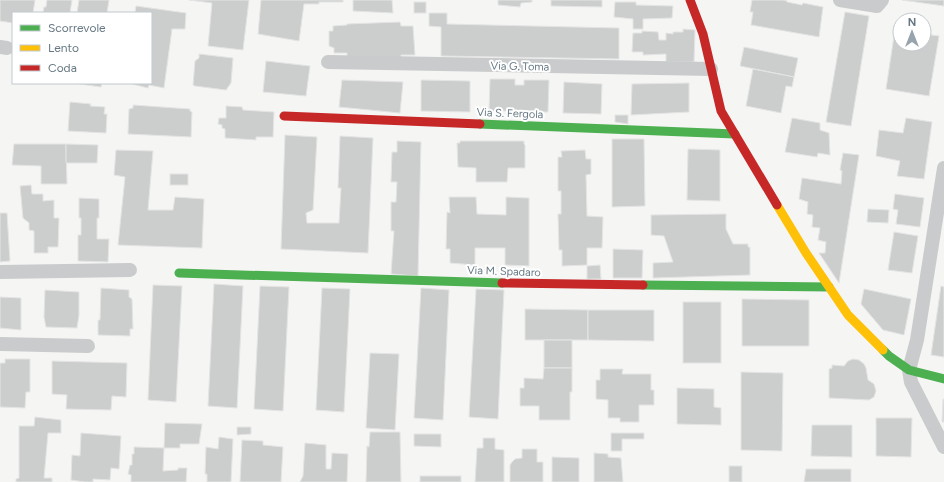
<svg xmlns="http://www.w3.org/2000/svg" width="944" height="482" font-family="Figtree,sans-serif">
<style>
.building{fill:#cccece;stroke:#e4e4e4}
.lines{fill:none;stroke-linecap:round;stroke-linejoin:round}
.street{stroke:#cacbcc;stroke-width:14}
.fast{stroke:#4caf50;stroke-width:9}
.slow{stroke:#ffc107;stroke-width:9}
.jam{stroke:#c62828;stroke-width:9}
.labels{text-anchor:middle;stroke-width:4;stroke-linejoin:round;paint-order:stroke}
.street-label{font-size:11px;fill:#667883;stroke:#fff}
</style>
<rect width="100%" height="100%" fill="#f5f5f4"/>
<g class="building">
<path d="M0 0H35L33 13H13V23L0 21Z"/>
<path d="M47 0H72L70 13H43L44 7H46Z"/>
<path d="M79 0H109L107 13H77Z"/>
<path d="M189 0H249L243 50 208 46 212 3Z"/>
<path d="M261 0H343V2H319V4H304L299 41 258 34Z"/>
<path d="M353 0H392L393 13 353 11Z"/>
<path d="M498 0H532V2L521 3 520 7 498 5Z"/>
<path d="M551 0H602V7L551 6Z"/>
<path d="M752 0H783L787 1V2L802 5 803 3 823 7 819 37 751 25 753 12H750Z"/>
<path d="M902 0H944V6Z"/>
<rect x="414" y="2" width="12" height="11"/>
<path d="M615 2H636V5L673 6 672 18 643 19V29H633V19L614 17Z"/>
<path d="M136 6 186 13 185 29H172L164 88 149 85 148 88 132 84V83H151V13H135Z"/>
<path d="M845 12 869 16 851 126 826 122Z"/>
<path d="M429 13H447V24L619 28V59L441 56V27L429 26Z"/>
<path d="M400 22 401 26H413L415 55H401V59L347 57V53H334V48L329 46V31H333V26L347 25V24Z"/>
<path d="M683 29 695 30 694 62H666V54L643 55V52H632L633 33H642V31L658 32 659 40H666V33L673 34V32H683Z"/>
<path d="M895 29 900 30V44H924V34L939 36 929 96 886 89Z"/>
<path d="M744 47 798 58 794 77 740 66Z"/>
<path d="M199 54 233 58 231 83 226 90 195 86 193 85 195 61 199 58Z"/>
<path d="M266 61 310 66 306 96 263 92Z"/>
<path d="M753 69 794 77 792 87 786 86 781 113 746 106Z"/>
<path d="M490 79H515V85H524V80H549L548 112H530L529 116H509V111H489Z"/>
<path d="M342 80 403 82 400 113 339 107Z"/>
<path d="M421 80 470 81V112L421 111Z"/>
<path d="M564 82 602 84 601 114 563 113Z"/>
<path d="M73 83H102L101 87Z"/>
<path d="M689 83V112L631 115 632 84Z"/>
<path d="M70 102 91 104 90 106 105 107 104 114H107L106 133 68 131Z"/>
<path d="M133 105 190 109V111L192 112 191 137 128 134 129 109 133 108Z"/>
<path d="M226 106 242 107 243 110 274 112 273 137H256V140L225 138V129L222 128V125L218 124 219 118H226Z"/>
<path d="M615 115H628V124L615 122Z"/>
<path d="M792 118 820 123V130L829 133 830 155 818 153 817 157 785 152Z"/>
<path d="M906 118 932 122 924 179 897 176 900 161 876 156 879 130 903 133Z"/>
<path d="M285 135 317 137 313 210 306 213 307 223H339L341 188H338L340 136 373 138 368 253 281 249Z"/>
<path d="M612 139H644L645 206 612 207Z"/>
<path d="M397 141 421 142 418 276 391 274 394 231H391V202H396L397 182H391L392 152H397Z"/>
<path d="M460 141H524V144L525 145V168H508L507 182H476V168L458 167 457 143H460Z"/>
<path d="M14 144H66L67 184H41V166L12 165Z"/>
<path d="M66 144 98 145 97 163H66Z"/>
<path d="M688 149 720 150V201L687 200Z"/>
<path d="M116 150 153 151 148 210H173L175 197 204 199 202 248 118 245 125 177 114 175Z"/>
<path d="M585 150 586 159H591V174L586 175 587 216 603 217 602 248H587V265L562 266V250H559L558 214H561V191H558V157H562L561 151Z"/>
<path d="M843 153 859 155 839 283 819 253H825L826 242 818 240 820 228 812 227 813 215 807 214 808 202 799 199 802 178 841 184 842 171 840 170Z"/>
<rect x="170" y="174" width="18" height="11"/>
<path d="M31 185 32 194H43V201L54 200V218H59L58 247H48V253H34V231L29 230V223L23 218 20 186Z"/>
<path d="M895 194 924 198 920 227 896 224 898 210 893 209Z"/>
<path d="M449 197H476L477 214 506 215V197L529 198V266L505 265V248H475V265L450 263V249H446L447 212 450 213Z"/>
<path d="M79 198 99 199V218H97V239H109L108 262 78 261V235H81V218H79Z"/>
<path d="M868 209 889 210 888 223 867 222Z"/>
<path d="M0 213H7L10 261 0 262Z"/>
<path d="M726 214V229L733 244H748V247H750V275L653 278V263L673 262 664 236 651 235V215Z"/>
<path d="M894 232 918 236 912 273 888 270Z"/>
<path d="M613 249 643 250 642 278H613Z"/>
<path d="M600 265 601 279H587V266Z"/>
<path d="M214 284 243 286 237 408 208 406Z"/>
<path d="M153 285 182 286 176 402 148 400Z"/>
<path d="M260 286 289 287 283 411 254 409Z"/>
<path d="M941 286 944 287V357L931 355Z"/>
<path d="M101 288 129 290V297L132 299 133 329H130V336L98 335V320H100Z"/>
<path d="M322 288 350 289 344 412 316 410Z"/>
<path d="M421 288 449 290 443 420 414 418Z"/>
<path d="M476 289 504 290 498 419 469 417Z"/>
<path d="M864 289 911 299 904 335 883 330 861 304Z"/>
<path d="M45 290 79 292V315L77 328 46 327 44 317Z"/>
<path d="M0 297 21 298V330L0 328Z"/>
<path d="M742 299 809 300V346H742Z"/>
<rect x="683" y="302" width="38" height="61"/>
<path d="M525 309 588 310V340H525Z"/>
<path d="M588 310H654V341L588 340Z"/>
<rect x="544" y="340" width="28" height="28"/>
<path d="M370 353 399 354 395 430 366 428Z"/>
<path d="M5 359H30V392H26L25 408 0 407V363H5Z"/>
<path d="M853 359 859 360 864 364 866 368 868 380 874 384 876 391 874 397 869 400 829 398V369L832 368V365L844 366 848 361Z"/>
<path d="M52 361 127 363 126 397 112 396 111 410 66 409 67 395 52 394Z"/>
<path d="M544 368H572V392H570V420H539V406H520V388H524V378L543 379Z"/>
<path d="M600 369H623L622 374H651V390H654V405H639V422H620V418H608V400L596 399V380H600Z"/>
<path d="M741 372 783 373 782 451 741 450Z"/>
<path d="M677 388 714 389V407L721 408V425L677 424Z"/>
<path d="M943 399H944V422H942Z"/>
<path d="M35 417 61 420V433H48L44 478H52V482H16V479L19 478V426H34Z"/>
<path d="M876 418H912L911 457 876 456Z"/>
<path d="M165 423 202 424 199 444H180V448H164Z"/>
<path d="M812 425H852V457L811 456Z"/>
<path d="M237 427H251V434L237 435Z"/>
<path d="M370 432H400L401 482H366L367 446 369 447Z"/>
<path d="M81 433 121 436 119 469 111 468 110 480 93 479V482H85L71 480 72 455 80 456Z"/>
<path d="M611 433H644V439H622V451H611Z"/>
<path d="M414 434H441V447L414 446Z"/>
<path d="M219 437 233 439 231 482H207V474H205L206 447 218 449Z"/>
<path d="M483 438H495V449L504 450V482H475L477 448H483Z"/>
<path d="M242 440 263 441V445L283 447 281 482H240Z"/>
<path d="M305 443 326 445V469H331L332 453 348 454 347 482H300L303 476Z"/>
<path d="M134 447 164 448 163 471 178 470V468H187L186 482H131V475L128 474 130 465H132V454H134Z"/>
<path d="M522 449H537V462H543V482H510V465L512 462 515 459 522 458Z"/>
<path d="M594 453 608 454V457L621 458 623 482H594Z"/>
<path d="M552 457 579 458V482H552Z"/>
<rect x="729" y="466" width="13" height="16"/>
<path d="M806 469H851V482H804Z"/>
<rect x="420" y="476" width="41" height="6"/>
</g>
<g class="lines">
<g class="street">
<path d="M840 0 877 6 882 0"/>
<path d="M0 47 7 48"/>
<path d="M328 62 711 69"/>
<path d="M944 168 917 340 909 370 911 382 944 447"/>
<path d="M0 272 130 270"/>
<path d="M0 344 88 346"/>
</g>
<g class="fast">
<path d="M480 124 735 134"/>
<path d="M179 273 502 283"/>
<path d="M643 285 829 287"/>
<path d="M883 350 889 356 909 370 944 379"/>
</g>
<path class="slow" d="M777 205 806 253 848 315 883 350"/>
<g class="jam">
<path d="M690 0 703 34 721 111 777 205"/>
<path d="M284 116 480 124"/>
<path d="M502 283 643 285"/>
</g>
</g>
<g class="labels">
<g class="street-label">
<text transform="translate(520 66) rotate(1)" y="4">Via G. Toma</text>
<text transform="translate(510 113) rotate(2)" y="4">Via S. Fergola</text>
<text transform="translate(504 271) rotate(2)" y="4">Via M. Spadaro</text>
</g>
</g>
<rect x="12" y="12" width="140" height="72" fill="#ffffff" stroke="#c2c9cd"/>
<rect x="20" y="25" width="20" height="6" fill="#4caf50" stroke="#c2c9cd"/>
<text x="48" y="32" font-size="12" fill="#667883">Scorrevole</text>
<rect x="20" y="45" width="20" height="6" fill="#ffc107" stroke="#c2c9cd"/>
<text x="48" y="52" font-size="12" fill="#667883">Lento</text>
<rect x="20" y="65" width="20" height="6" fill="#c62828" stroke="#c2c9cd"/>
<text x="48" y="72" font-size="12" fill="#667883">Coda</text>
<g transform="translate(912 32)"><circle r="19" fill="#ffffff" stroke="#c2c9cd"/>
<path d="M0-3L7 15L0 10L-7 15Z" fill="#98a4ab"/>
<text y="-6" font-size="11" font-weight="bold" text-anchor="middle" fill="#667883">N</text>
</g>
</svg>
